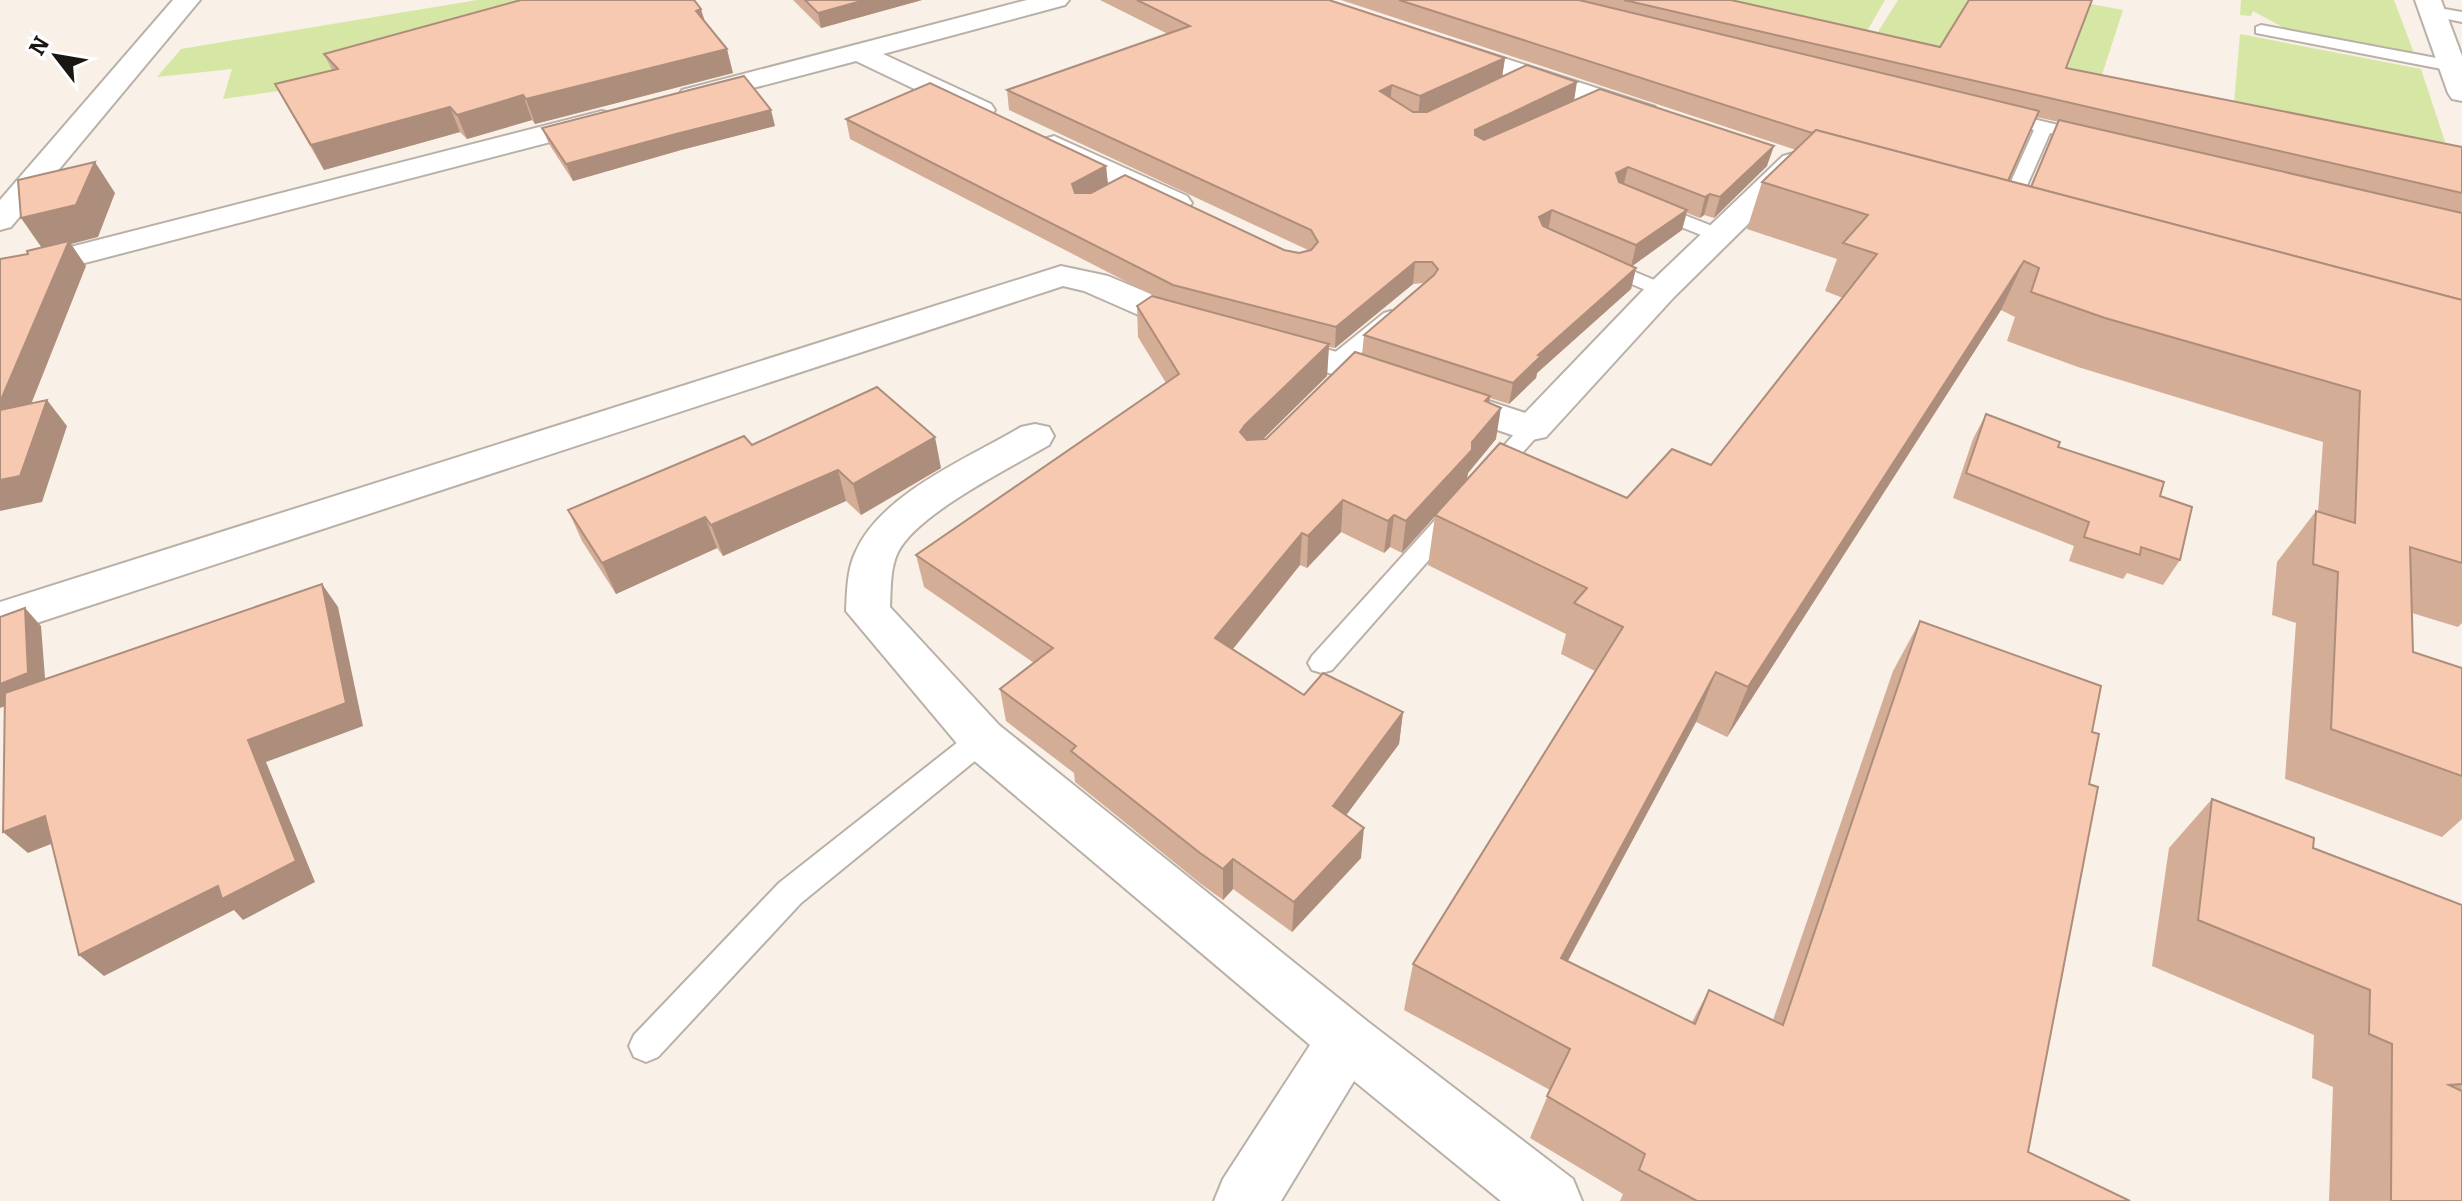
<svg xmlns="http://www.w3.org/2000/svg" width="2462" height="1201" font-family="Bitter,serif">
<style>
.green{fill:#d6e7a5}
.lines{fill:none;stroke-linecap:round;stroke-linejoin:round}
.lane-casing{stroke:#b9b0a7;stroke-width:4}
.street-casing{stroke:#b9b0a7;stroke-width:4}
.secondary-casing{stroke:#b9b0a7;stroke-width:4}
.lane{fill:#fff;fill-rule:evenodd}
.street{fill:#fff;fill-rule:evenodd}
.secondary{fill:#fff;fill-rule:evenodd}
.wall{fill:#d4ad97;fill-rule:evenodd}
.shaded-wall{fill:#ad8d7b}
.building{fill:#f7c9b0;stroke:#ad8d7b;stroke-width:2}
</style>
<rect width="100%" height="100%" fill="#f9f0e7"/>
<g class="green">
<path d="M477 0H612L286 90 223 99 232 69 157 77 181 49Z"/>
<path d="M1702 0H1885L1866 33Z"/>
<path d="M1898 0H2069L2123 10 2100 81 1876 35Z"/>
<path d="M2241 0H2394L2414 53 2286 29 2253 11 2251 16 2240 15Z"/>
<path d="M2240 34 2421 69 2452 163 2233 115Z"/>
</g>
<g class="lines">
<defs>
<g id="lane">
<path d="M2433 7 2462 12V22L2428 15V9Z"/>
<path d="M2261 25 2452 61 2460 66 2452 71 2256 33V27Z"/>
<path d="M1999 111 2096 134 2099 138 2090 143 2050 133 2014 215 2005 221 1996 215 2034 130 1993 120V112Z"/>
<path d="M1651 202 1725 231 1728 235 1725 239H1711L1644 212 1642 208Z"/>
<path d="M1601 258 1669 286 1672 290 1662 296 1655 294 1594 268 1591 264Z"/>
<path d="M1391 311 1401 317 1398 321 1344 368H1328L1325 363 1328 358 1384 313Z"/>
<path d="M1532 421 1540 423 1543 428 1540 433 1500 478H1484L1480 473 1484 468 1524 423Z"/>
<path d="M1455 506 1464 508 1467 514 1464 520 1332 670 1322 673 1312 670 1308 663 1312 656 1446 508Z"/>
<path d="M982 728 992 731 996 739 992 747 801 903 658 1057 646 1062 634 1057 629 1046 634 1035 779 883 972 731Z"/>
</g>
<g id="street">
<path d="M1027 0H1069L1065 5 883 54 991 104 995 110 991 116H971L856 61 692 104 682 102 678 96 682 90Z"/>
<path d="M1448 40 1655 107 1659 113 1655 119H1635L1439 54 1435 48 1439 42Z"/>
<path d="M602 111 612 114 616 120 612 126 0 285V265Z"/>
<path d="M1054 136 1187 196 1192 203 1187 210H1165L1044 151 1039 145 1044 139Z"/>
<path d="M1794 153 1805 156 1809 162 1805 168 1674 297 1546 437 1532 440 1518 437 1323 371 1256 354 1251 346 1256 338 1269 335 1349 355 1525 413 1650 283 1783 156Z"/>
<path d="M1061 266 1108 276 1208 318 1213 326 1208 334 1195 337 1182 334 1084 291 1063 286 0 635V602Z"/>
<path d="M1035 424 1049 427 1054 436 1049 445C1010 468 918 513 898 552 890 568 891 589 890 607L999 725 1367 1021 1573 1179 1582 1201H1501L1354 1081 1281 1201H1214L1223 1179 1310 1045 965 753 846 611C847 591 847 569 856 551 882 493 969 458 1021 427Z"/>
</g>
<g id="secondary">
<path d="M173 0H200L11 227 0 230V200Z"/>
<path d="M2415 0H2441L2462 56V101L2452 99 2448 93Z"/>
</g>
</defs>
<use href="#lane" class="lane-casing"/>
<use href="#street" class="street-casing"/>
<use href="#secondary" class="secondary-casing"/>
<use href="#lane" class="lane"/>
<use href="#street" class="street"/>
<use href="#secondary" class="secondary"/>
</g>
<g class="wall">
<path d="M793 0H922L821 28Z"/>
<path d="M1100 0H1329L1505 58 1502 77 1767 166 1714 218 1704 215 1700 218 1687 213 1682 230 1632 266 1636 268 1631 289 1537 373 1536 378 1509 404 1490 398 1489 403 1496 439 1468 473 1467 480 1627 498 1711 465 1843 298 1825 291 1837 259 1747 229 1762 182 1796 150 1341 0H1731L1940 47 2066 68 2462 147V623L2458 627 2412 613 2413 652 2462 668V819L2442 837 2285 779 2296 623 2272 615 2277 562 2316 511 2318 512 2323 442 2078 367 2007 341 2015 317 2001 310 1727 737 1696 722 1568 961 1692 1022 1709 990 1773 1020 1893 671 1920 621 2092 732 2089 784 2028 1152 2130 1201H1620L1623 1194 1530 1138 1550 1090 1404 1010 1413 964 1595 671 1561 654 1566 634 1428 565 1435 516 1402 553 1390 547 1384 553 1341 532 1307 568 1300 565 1233 649 1304 695 1403 712 1399 744 1346 815 1361 858 1292 932 1233 889 1223 900 1201 884 1075 782 1074 773 1006 721 1000 689 1034 663 924 587 916 555 1166 383 1138 337 1137 306 1158 298 850 139 846 119 1106 166 1108 184 1284 250 1299 253 1308 250 1009 110 1007 90 1168 34ZM2036 117 2059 122 2030 187 2009 181ZM1424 283 1364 335 1362 355 1266 439H1263L1327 376 1329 347 1335 348 1413 284Z"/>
<path d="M705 22 733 73 535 124 532 120 467 139 460 132 324 170 288 108 275 84 332 70 324 54Z"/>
<path d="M775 126 681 150 573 181 549 144 542 128Z"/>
<path d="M1986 414 2160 496 2180 560 2163 585 2127 573 2123 579 2069 561 2074 546 1953 498 1973 439Z"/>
<path d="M752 445 941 468 861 515 846 501 723 556 717 548 616 594 582 541 568 510Z"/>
<path d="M2212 799 2313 848 2462 905V1201H2329L2333 1087 2312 1078 2314 1035 2152 966 2169 848Z"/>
</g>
<g class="shaded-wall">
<path d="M865 0H922L821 28 818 13Z"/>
<path d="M701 9 708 32 696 11Z"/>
<path d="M727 49 733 73 535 124 526 99Z"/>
<path d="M1505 58 1502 77 1418 116 1420 96Z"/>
<path d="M1577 82 1574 101 1473 150 1475 130Z"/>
<path d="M1392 85 1390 104 1380 91Z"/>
<path d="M523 95 532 120 467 139 457 115Z"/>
<path d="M450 107 460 132 324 170 311 145Z"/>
<path d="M771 110 775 126 681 150 573 181 566 164 676 134Z"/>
<path d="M1774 146 1767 166 1714 218 1720 197Z"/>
<path d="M95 162 115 193 98 237 71 244 86 266 18 437 0 416V402L44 251 21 218Z"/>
<path d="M1106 166 1108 186 1074 204 1072 184Z"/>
<path d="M1628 167 1623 187 1611 194 1616 173Z"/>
<path d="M1710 194 1704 215 1700 218 1705 197Z"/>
<path d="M1552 210 1548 231 1535 237 1539 217Z"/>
<path d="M1687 210 1682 230 1631 267 1636 245Z"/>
<path d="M2024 261 2001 310 1727 737 1748 687Z"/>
<path d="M1415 262 1413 284 1335 348 1336 327Z"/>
<path d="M1636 268 1631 289 1537 373 1536 378 1509 404 1513 383 1538 355Z"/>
<path d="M1329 344 1327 376 1245 457 1240 432 1245 425Z"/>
<path d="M1490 396 1485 427 1501 408 1496 439 1468 473 1466 482 1402 553 1406 521 1472 442 1485 401Z"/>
<path d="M47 400 67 426 42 502 0 511V480Z"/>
<path d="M935 437 941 468 861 515 853 484Z"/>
<path d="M838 470 846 501 723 556 711 525Z"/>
<path d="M1343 500 1341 532 1307 568 1308 536Z"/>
<path d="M1394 515 1390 547 1384 553 1388 521Z"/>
<path d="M705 517 717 548 616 594 602 563Z"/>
<path d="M1302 533 1300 565 1216 670 1215 638Z"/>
<path d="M322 584 338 607 363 726 266 762 315 882 243 920 234 910 104 976 79 955 218 886 248 740Z"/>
<path d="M25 608 41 626 46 691 0 708V684Z"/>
<path d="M1716 672 1696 722 1545 1003 1561 958Z"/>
<path d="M1403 712 1399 744 1330 837 1333 806Z"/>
<path d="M45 816 69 837 28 853 3 832Z"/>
<path d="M1364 828 1361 858 1292 932 1294 902Z"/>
<path d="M1233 859V889L1223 900V869Z"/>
</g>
<g class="building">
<path d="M521 0H694L701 9 696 11 727 49 526 99 523 95 457 115 450 107 311 145 275 84 338 69 324 54Z"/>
<path d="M805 0H865L818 13Z"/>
<path d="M1137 0H1329L1505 58 1420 96 1392 85 1380 91 1413 112H1427L1527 65 1577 82 1475 130V135L1484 140 1600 89 1774 146 1720 197 1710 194 1705 197 1628 167 1616 173 1619 182 1687 210 1636 245 1552 210 1539 217 1543 226 1636 268 1538 355 1541 356 1513 383 1364 335 1434 275 1438 269 1432 262H1415L1336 327 1173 285 846 119 930 83 1106 166 1072 184 1075 193H1091L1125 175 1284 250 1299 253 1311 250 1318 242 1311 230 1007 90 1190 26Z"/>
<path d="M1399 0H1579L2039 111 2008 181 1816 130 1812 133Z"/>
<path d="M1624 0H1731L1940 47 1969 0H2092L2066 68 2462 147V193Z"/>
<path d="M744 76 771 110 676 134 566 164 542 128Z"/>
<path d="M2059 120 2462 213V300L2031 187Z"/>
<path d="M1816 130 2462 300V563L2410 547 2413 652 2462 668V776L2331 729 2338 572 2313 564 2316 511 2355 523 2360 391 2105 318 2031 292 2039 268 2024 261 1748 687 1716 672 1561 958 1695 1024 1709 990 1783 1025 1920 621 2101 686 2092 732 2099 734 2089 784 2098 787 2028 1152 2130 1201H1697L1639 1170 1645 1154 1547 1096 1570 1049 1413 964 1623 627 1574 603 1587 588 1435 515 1500 443 1627 498 1672 449 1711 465 1877 254 1843 243 1868 215 1762 182Z"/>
<path d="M95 162 76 205 21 218 18 180Z"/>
<path d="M69 241 0 402V259L28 254 27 251Z"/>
<path d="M1152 296 1329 344 1245 425 1240 432 1247 440 1266 439 1355 352 1490 396 1485 401 1501 408 1472 442V450L1406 521 1394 515 1388 521 1343 500 1308 536 1302 533 1215 638 1304 695 1323 673 1403 712 1333 806 1364 828 1294 902 1233 859 1223 869 1200 853 1071 751 1076 746 1000 689 1053 648 916 555 1179 374 1137 306Z"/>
<path d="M877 387 935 437 853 484 838 470 711 525 705 517 602 563 568 510 744 436 752 445Z"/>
<path d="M47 400 20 476 0 480V410Z"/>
<path d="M1986 414 2060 442 2058 447 2164 482 2160 496 2192 507 2180 560 2141 547 2140 555 2084 537 2089 522 1966 473Z"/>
<path d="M322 584 346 703 248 740 296 861 222 899 218 886 79 955 45 816 3 832 5 693Z"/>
<path d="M25 608 28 673 0 684V617Z"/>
<path d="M2212 799 2314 838 2313 848 2462 905V1084L2449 1085 2462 1091V1201H2391L2392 1044 2369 1034 2370 990 2198 920Z"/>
</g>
<g transform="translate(56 56) rotate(301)" stroke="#ffffff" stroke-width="6" paint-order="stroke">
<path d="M0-6L14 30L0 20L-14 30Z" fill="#1a1613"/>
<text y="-12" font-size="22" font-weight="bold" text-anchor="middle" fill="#1a1613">N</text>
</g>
</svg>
